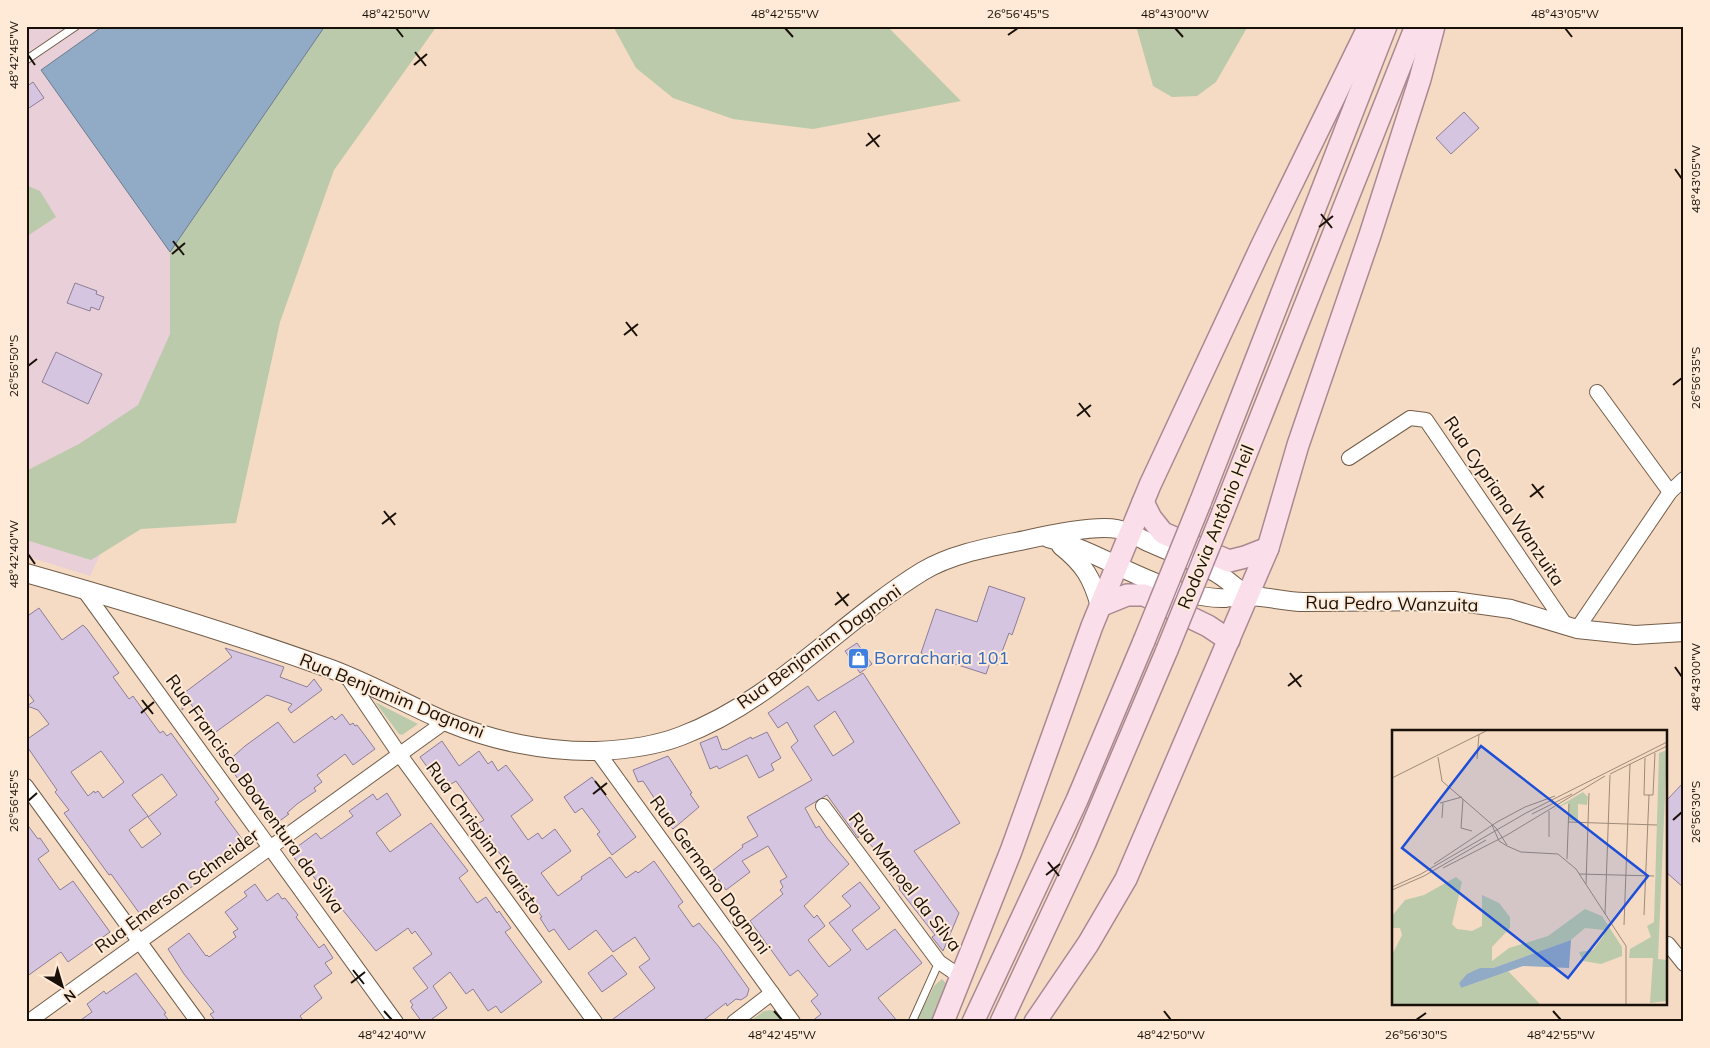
<svg xmlns="http://www.w3.org/2000/svg" width="1710" height="1048" font-family="Mulish,sans-serif">
<style>
.industrial{fill:#e8cfd8}
.green{fill:#bccaac}
.water{fill:#91aac6;stroke:#6d7c8d}
.building{fill:#d6c5e0;stroke:#8d7e97;fill-rule:evenodd}
.lines{fill:none;stroke-linecap:round;stroke-linejoin:round}
.service-casing{stroke:#735d49;stroke-width:9}
.minor-casing{stroke:#735d49;stroke-width:16}
.tertiary-casing{stroke:#735d49;stroke-width:20}
.primary-casing{stroke:#a98891;stroke-width:24}
.service{stroke:#fff;stroke-width:7}
.minor{stroke:#fff;stroke-width:14}
.tertiary{stroke:#fff;stroke-width:18}
.primary{stroke:#fadee9;stroke-width:21}
.primary-bridge-casing{stroke:#a98891;stroke-width:24;stroke-linecap:butt}
.primary-bridge{stroke:#fadee9;stroke-width:21}
.ticks{fill:none;stroke:#191109;stroke-width:2}
.labels{text-anchor:middle;stroke-width:4;stroke-linejoin:round;paint-order:stroke}
.street-label{font-size:18px;fill:#191109;stroke:#feead7}
.shop-label{font-size:18px;fill:#366cbe;stroke:#feead7;text-anchor:start}
.inset-road{fill:none;stroke:#9d8a79;stroke-width:1}
.view{fill:#1d4ed8;fill-opacity:0.15;stroke:#1d4ed8;stroke-width:2.5}
.inset-edge{fill:none;stroke:#191109;stroke-width:2.5}
.neatline{fill:none;stroke:#191109;stroke-width:2}
.ticks-label{font-size:12px;text-anchor:middle;fill:#191109}
</style>
<rect width="100%" height="100%" fill="#f5dbc4"/>
<path class="industrial" d="M26 26H392L240 261 90 576 26 556Z"/>
<g class="green">
<path d="M325 26H437L334 170 280 322 236 523 141 529 91 560 26 540V471L79 444 138 405 170 334V252Z"/>
<path d="M615 26H887L961 101 813 129 733 119 673 98 636 68 615 30Z"/>
<path d="M1136 26H1248L1216 82 1197 96 1172 97 1153 86Z"/>
<path d="M26 185 40 191 56 217 26 237Z"/>
<path d="M375 702 418 724 402 735 399 734Z"/>
<path d="M942 979 946 983V989L933 1022H916L934 986Z"/>
<path d="M771 1010 776 1012 783 1022H749L764 1011Z"/>
</g>
<path class="water" d="M103 26H325L170 252 41 70Z"/>
<g class="building">
<path d="M33 82 44 98 26 110V87Z"/>
<path d="M1464 112 1479 128 1451 154 1436 138Z"/>
<path d="M75 283 97 291 96 294 104 297 99 310 91 307 90 311 67 303Z"/>
<path d="M56 352 102 374 88 404 42 382Z"/>
<path d="M989 586 1025 598 1012 635 1009 633 997 665 990 663 986 674 921 653 936 609 977 622Z"/>
<path d="M39 608 62 640 83 625 87 629 119 673 113 677 129 699 133 696 160 733 163 731 167 736 171 733 219 799 215 802 245 843 195 881 197 883 145 921 111 874 109 875 64 813 69 810 55 792 57 790 26 745V740L49 724 38 710 27 706 34 701 26 690V617ZM101 751 124 782 103 798 98 791 95 793 94 791 88 796 71 772ZM162 774 177 795 148 817 161 834 142 848 129 830 148 816 132 795Z"/>
<path d="M857 643 872 664 860 673 845 651Z"/>
<path d="M225 648 284 667 280 677 307 687 314 679 322 690 291 713 288 709 292 704 267 695 213 734 190 703 182 710 184 693 232 657Z"/>
<path d="M863 673 960 823 914 851 959 913 943 951 932 937 935 935 899 889 900 888 882 864 885 862 870 844 869 845 860 835 858 838 827 795 805 808 816 828 819 826 827 838 849 864 804 906 814 918 817 915 825 926 808 940 829 967 851 950 829 923 851 906 842 896 860 882 880 908 852 930 867 950 895 929 922 963 878 998 898 1022H811L821 1014 811 1001 818 995 798 970 790 976 750 921 783 894 780 890 783 887 780 881 787 877 768 846 742 861 750 872 726 890 712 871 743 847 742 845 758 836 747 817 812 780 791 747 798 741 787 722 778 728 768 713 808 686 818 701ZM835 711 854 742 833 756 814 726Z"/>
<path d="M342 714 350 725 353 723 355 726 357 725 375 749 353 765 345 754 317 775 322 782 314 788 316 791 297 804 287 813 289 814 277 823 271 822 226 763 245 746 278 722 294 743 332 716 335 720Z"/>
<path d="M767 732 781 758 771 764 774 770 759 778 747 755 719 769 717 766 710 769 700 743 717 736 722 750 725 749 726 750 751 737 752 739Z"/>
<path d="M442 741 459 766 479 751 488 764 492 761 498 771 506 765 533 800 511 816 528 840 538 833 542 839 555 829 571 851 541 873 558 896 582 879 581 877 610 857 626 878 636 871 638 873 654 861 683 902 678 906 693 927 699 923 719 947 749 989 747 996 741 1000 736 999 727 1006 726 1003 701 1022H609L655 988 639 967 650 959 635 937 613 952 596 930 569 950 554 929 549 932 540 918 542 917 521 887 518 889 503 868 508 864 477 824 484 820 456 781 443 789 420 757Z"/>
<path d="M668 756 692 793 690 794 699 807 673 829 669 825 668 826 660 816 664 813 643 781 638 782 633 770Z"/>
<path d="M592 777 636 837 612 855 597 834 600 832 582 808 575 813 564 797Z"/>
<path d="M1684 782V888L1666 872V801Z"/>
<path d="M387 793 401 815 376 833 390 852 431 823 468 871 459 878 477 903 486 897 497 913 499 911 511 928 505 932 542 982 501 1013 496 1006 488 1011 473 989 466 994 450 972 433 986 447 1008 428 1022H422L411 1007 413 1005 410 1001 428 988 413 968 432 954 415 931 412 934 408 928 376 951 333 898 330 900 311 873 307 875 290 852 316 833 321 839 353 816 349 811 373 794 377 800Z"/>
<path d="M26 823 38 839 40 838 49 851 38 859 60 890 73 881 110 932 68 962 61 952 26 977Z"/>
<path d="M255 884 267 901 278 893 282 899 285 898 298 915 296 917 319 948 324 944 333 958 325 963 332 973 314 986 322 998 300 1016 304 1022H216L210 1014 214 1012 184 974 168 949 189 933 206 956 207 955 209 957 236 937 233 932 238 929 225 912 247 896 244 892Z"/>
<path d="M612 955 627 974 602 992 588 973Z"/>
<path d="M136 973 166 1013 164 1014 170 1022H78L92 1012 87 1004 104 991 106 994Z"/>
</g>
<g class="lines">
<defs>
<g id="service">
<path d="M26 60 76 26"/>
<path d="M912 1022 939 962"/>
</g>
<g id="minor">
<path d="M1597 392 1670 492"/>
<path d="M1349 458 1410 418 1426 420 1567 627"/>
<path d="M83 589 396 1022"/>
<path d="M1577 629 1670 492 1684 479"/>
<path d="M346 675 400 755 595 1022"/>
<path d="M597 751 793 1022"/>
<path d="M26 786 198 1022"/>
<path d="M823 806 939 962 961 977"/>
<path d="M1668 944 1684 964"/>
<path d="M28 1022 446 721"/>
<path d="M734 1022 772 993"/>
</g>
<g id="tertiary">
<path d="M1048 538C1094 550 1134 578 1179 591 1194 595 1210 599 1225 598 1232 597 1240 595 1247 596 1266 596 1285 602 1304 602L1454 601 1511 609 1577 629 1635 635 1684 632"/>
<path d="M1061 546C1084 564 1092 578 1100 606"/>
<path d="M26 573C129 602 231 633 331 669 371 684 408 705 447 722 493 741 546 752 596 751 625 750 655 746 681 736 774 701 840 622 923 571 953 553 991 547 1025 540 1047 535 1096 525 1117 529 1128 531 1139 538 1148 542 1168 551 1190 559 1209 569 1223 575 1235 587 1247 596"/>
</g>
<g id="primary">
<path d="M1143 502 1151 518 1163 533 1229 561 1245 557 1268 548"/>
<path d="M1200 503 1386 26"/>
<path d="M1223 512 1416 26"/>
<path d="M1100 606 1127 595H1144L1208 626 1229 640"/>
<path d="M943 1022 1011 851 1092 626 1150 485 1262 245 1369 26"/>
<path d="M973 1022 1077 800 1144 641"/>
<path d="M1001 1022 1085 843 1167 650"/>
<path d="M1035 1022 1088 944 1126 879 1268 548 1298 445 1370 235 1420 79 1434 26"/>
</g>
</defs>
<use href="#service" class="service-casing"/>
<use href="#minor" class="minor-casing"/>
<use href="#tertiary" class="tertiary-casing"/>
<use href="#primary" class="primary-casing"/>
<use href="#service" class="service"/>
<use href="#minor" class="minor"/>
<use href="#tertiary" class="tertiary"/>
<use href="#primary" class="primary"/>
<defs>
<g id="primary-bridge">
<path d="M1144 641 1200 503"/>
<path d="M1167 650 1223 512"/>
</g>
</defs>
<use href="#primary-bridge" class="primary-bridge-casing"/>
<use href="#primary-bridge" class="primary-bridge"/>
</g>
<path class="ticks" d="M396 28 403 37M785 28 793 37M1175 28 1183 37M1565 28 1572 37M1008 35 1018 28M415 52 426 66M28 55 35 65M414 65 427 54M868 133 879 147M866 146 880 135M1675 169 1682 179M1321 214 1332 228M1319 227 1333 216M173 241 184 255M172 254 185 243M626 322 637 336M624 335 638 324M28 366 37 359M1673 385 1682 378M1079 403 1090 417M1077 416 1091 405M1532 484 1543 498M1530 497 1544 486M384 511 395 525M382 524 396 513M28 554 35 564M837 592 848 606M835 605 849 594M1675 667 1682 677M1290 673 1301 687M1288 686 1302 675M142 700 153 714M141 713 154 702M595 781 606 795M593 794 607 783M28 801 37 793M1673 820 1682 812M1048 862 1059 876M1046 875 1060 864M353 970 364 984M351 983 365 972M384 1011 392 1020M774 1011 782 1020M1164 1011 1171 1020M1553 1011 1561 1020M1416 1020 1426 1013"/>
<defs>
<symbol id="shop-square" viewBox="-11 -11 22 22"><rect x="-9" y="-9" width="18" height="18" rx="4" fill="#3f7fe0" stroke="#feead7"/><path d="M-5-2.5h2.3a2.7 3.5 0 0 1 5.4 0H5L5.5 6h-11ZM-1.5-2.5h3a1.5 2.3 0 0 0-3 0Z" fill="#fff"/></symbol>
</defs>
<g fill-rule="evenodd">
<use href="#shop-square" x="846" y="646" width="25" height="25"/>
</g>
<g class="labels">
<g class="street-label">
<text transform="translate(1504 501) rotate(56)" y="6">Rua Cypriana Wanzuita</text>
<text transform="translate(1216 527) rotate(-68)" y="6">Rodovia Antônio Heil</text>
<text transform="translate(1392 604) rotate(1)" y="6">Rua Pedro Wanzuita</text>
<text transform="translate(819 647) rotate(-36)" y="6">Rua Benjamim Dagnoni</text>
<text transform="translate(392 696) rotate(22)" y="6">Rua Benjamim Dagnoni</text>
<text transform="translate(255 794) rotate(54)" y="6">Rua Francisco Boaventura da Silva</text>
<text transform="translate(484 838) rotate(54)" y="6">Rua Chrispim Evaristo</text>
<text transform="translate(710 875) rotate(54)" y="6">Rua Germano Dagnoni</text>
<text transform="translate(905 882) rotate(52)" y="6">Rua Manoel da Silva</text>
<text transform="translate(177 891) rotate(-36)" y="6">Rua Emerson Schneider</text>
</g>
<g class="shop-label">
<text x="874" y="664">Borracharia 101</text>
</g>
</g>
<g transform="translate(1392 730)">
<rect width="275" height="275" fill="#f5dbc4"/>
<path d="M275 20 266 229 275 230V271L258 273 261 228H237L238 219 259 207 255 196 262 192 267 23ZM191 62 196 67 195 75 186 74V91L177 90 176 73 159 81ZM64 147 70 152 60 194 65 199 80 201 90 196V165L107 173 118 187V198L100 217V231L117 218 156 206 193 179 210 186 230 217V226L209 234 191 231 187 222 201 220 212 205V200L193 198 179 210 101 238H88L67 253 69 258 116 241 148 274H0V225L10 205 8 198H0V186L13 170 32 165Z" fill="#bccaac"/>
<path d="M179 210 177 238 131 236 69 258 67 253 75 244 88 238H101Z" fill="#91aac6"/>
<path class="inset-road" d="M46 27 50 51 104 98 115 115M253 28 252 65H257M85 29 87 4M218 44 275 16M0 48 94 1M257 65H261L263 23M71 69 69 98 80 101M48 73 70 67M157 81V107M140 84 180 64M50 88 51 73M176 92 265 95M100 95 107 111 115 116 129 122 166 124 184 139 234 216V274M175 129 177 74M42 134 105 92 133 77 163 66M51 138 115 105 213 46M187 144 262 146M194 154 197 63M0 157 29 144 134 83 275 12M0 160 32 146 94 110M213 184 218 45M252 185 257 65M232 195 238 34"/>
<path class="view" d="M89 16 256 146 176 248 10 118Z"/>
<rect width="275" height="275" class="inset-edge"/>
</g>
<rect width="1710" height="1048" fill="none" stroke="#feead7" stroke-width="55"/>
<g transform="translate(62 986) rotate(142)" stroke="#feead7" stroke-width="4" paint-order="stroke">
<path d="M0-4L9 19L0 12L-9 19Z" fill="#191109"/>
<text y="-8" font-size="14" font-weight="bold" text-anchor="middle" fill="#191109">N</text>
</g>
<rect x="28" y="28" width="1654" height="992" class="neatline"/>
<g class="ticks-label">
<text x="396" y="18">48°42'50"W</text>
<text x="785" y="18">48°42'55"W</text>
<text x="1018" y="18">26°56'45"S</text>
<text x="1175" y="18">48°43'00"W</text>
<text x="1565" y="18">48°43'05"W</text>
<text transform="translate(14 55) rotate(-90)" y="4">48°42'45"W</text>
<text transform="translate(1696 179) rotate(-90)" y="4">48°43'05"W</text>
<text transform="translate(14 366) rotate(-90)" y="4">26°56'50"S</text>
<text transform="translate(1696 378) rotate(-90)" y="4">26°56'35"S</text>
<text transform="translate(14 554) rotate(-90)" y="4">48°42'40"W</text>
<text transform="translate(1696 677) rotate(-90)" y="4">48°43'00"W</text>
<text transform="translate(14 801) rotate(-90)" y="4">26°56'45"S</text>
<text transform="translate(1696 812) rotate(-90)" y="4">26°56'30"S</text>
<text x="392" y="1039">48°42'40"W</text>
<text x="782" y="1039">48°42'45"W</text>
<text x="1171" y="1039">48°42'50"W</text>
<text x="1416" y="1039">26°56'30"S</text>
<text x="1561" y="1039">48°42'55"W</text>
</g>
</svg>
